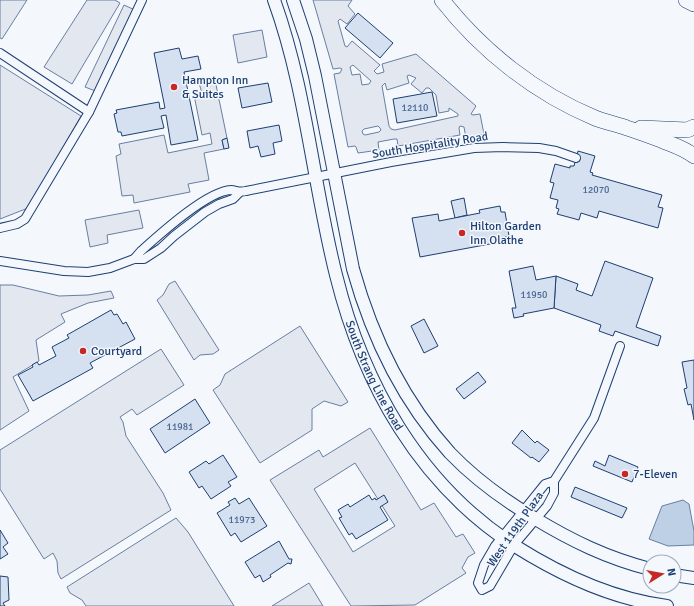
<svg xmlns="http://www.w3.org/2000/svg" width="694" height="606" font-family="Signika,sans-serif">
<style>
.parking{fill:#e3e8f0;stroke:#687fa3;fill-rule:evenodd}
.water{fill:#bed0e5;stroke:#687fa3}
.building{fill:#d5e0f0;stroke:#1d3f73}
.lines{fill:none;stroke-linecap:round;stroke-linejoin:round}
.minor-casing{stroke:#1d3f73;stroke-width:10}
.secondary-casing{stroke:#1d3f73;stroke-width:14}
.motorway-casing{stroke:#1d3f73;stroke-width:16}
.minor{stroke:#f4f7fb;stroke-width:8}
.secondary{stroke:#f4f7fb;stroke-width:12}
.motorway{stroke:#f4f7fb;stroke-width:15}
.poi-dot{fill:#c62828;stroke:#f4f7fb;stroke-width:1.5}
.labels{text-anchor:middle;stroke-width:3;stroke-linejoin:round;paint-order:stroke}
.number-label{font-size:10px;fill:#4b6792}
.poi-label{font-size:12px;fill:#1d3f73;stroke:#f4f7fb;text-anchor:start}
.street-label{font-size:12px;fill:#1d3f73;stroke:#f4f7fb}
</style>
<rect width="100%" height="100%" fill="#f4f7fb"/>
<g class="parking">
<path d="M0 0H27L2 39 0 38Z"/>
<path d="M87 0H115L120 3 72 84 44 67Z"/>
<path d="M313 0H352L348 6 355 14 347 24 340 19 338 21 345 46 347 47 352 41 380 65 374 71 377 74 384 72 382 64 416 54 476 106 471 114 473 115 480 114 484 134 466 138 464 127 460 126 459 128 460 135 398 146 397 139H394L378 142 379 150 358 153 356 147 355 146 348 147 334 74 340 73 342 69 340 68 333 69ZM353 65 371 81 369 84 362 85 360 74 352 75 350 67ZM409 75 416 78 411 84 422 93 426 88H429L436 95 439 113 449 111V108L458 114V116L395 130 391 129 389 126 382 86 385 83 387 90 409 83 407 76ZM378 126 380 128 381 130 379 132 365 135 363 134 362 131 364 129Z"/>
<path d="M124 5 137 11 98 92 85 87Z"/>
<path d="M262 30 267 57 238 63 233 35Z"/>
<path d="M0 65 81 116 28 208 0 219Z"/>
<path d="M215 80 227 138 222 140 224 149 204 153 209 180 188 184 190 192 134 203 133 195 122 196 116 156 121 154 119 144 164 135 168 153 212 144 210 133 202 135 194 95 202 93 199 83Z"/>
<path d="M139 210 143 228 107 235 108 243 90 247 85 220Z"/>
<path d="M175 281 219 350 213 354 200 355 194 360 157 300 163 295 169 284Z"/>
<path d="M0 285H13L59 296 88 295 111 291 114 298 88 303 61 314 65 322 36 340 39 361 13 377 29 411 0 430Z"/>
<path d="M300 326 348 402 341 406 324 401 312 409V430L260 463 213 390 220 385 225 374Z"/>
<path d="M161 349 184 385 137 415 132 409 120 417 123 422 126 436 163 493 171 510 61 579 58 573 57 561 53 553 44 559 0 489V450Z"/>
<path d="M370 428 421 510 434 503 456 537 463 534 475 553 468 557 462 568 466 573 415 605 351 606 270 480 319 450 323 457ZM355 463 395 526 353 552 314 489Z"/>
<path d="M176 518 188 532 234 606H86L82 600 70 593 67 587Z"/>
<path d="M309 583 323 606H272Z"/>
</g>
<path class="water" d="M683 500 689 504 694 531V545L668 546 649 539 662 506Z"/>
<g class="building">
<path d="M358 13 393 43 380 58 345 28Z"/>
<path d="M179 48 182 59 198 56 201 69 184 72 198 140 171 145 166 115 161 116 164 128 122 136 121 132H118L114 114 117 113 116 110 159 102 160 109 165 108 154 53Z"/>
<path d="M268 83 272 102 242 108 238 88Z"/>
<path d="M432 92 437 116 397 123 393 99Z"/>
<path d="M279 125 282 141 273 143 275 154 261 157 258 146 250 148 247 131Z"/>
<path d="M227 138 229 148 224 149 222 140Z"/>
<path d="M578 151 595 156 590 172 593 173 592 175 662 195 658 207 663 208 658 228 599 211 597 218 581 213 579 220 557 214 559 209 556 208 558 200 550 198 554 183 550 182 555 164 570 168V166H574Z"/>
<path d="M464 198 467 215 455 218 451 201Z"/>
<path d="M500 206 501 212H505L509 236 505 237 506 241 420 257 412 218 438 214 439 221 480 213 479 210Z"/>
<path d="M605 261 653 278 636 327 661 336 658 346 615 331 613 336 599 331 601 325 554 308 556 276 578 284 576 290 592 296Z"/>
<path d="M533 266 536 280 556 276 554 308 523 314 524 316 514 318 512 308H516L509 271Z"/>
<path d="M111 310 114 315 117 314 123 324 126 322 135 339 90 363 93 368 33 401 18 375 33 367 32 365 37 362 39 365 56 356 52 347 69 338 67 335Z"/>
<path d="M424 319 438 346 424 353 411 326Z"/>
<path d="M694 360V420L691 404 688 405 684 389 687 388 682 362Z"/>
<path d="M478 372 486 382 464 399 456 389Z"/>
<path d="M195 399 210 423 165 453 150 429Z"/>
<path d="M522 430 535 443 537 441 549 450 539 462 532 457 531 458 512 443Z"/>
<path d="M223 455 237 477 228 482 231 486 211 499 202 486 199 488 189 472 206 461 209 464Z"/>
<path d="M609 455 638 467 632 482 593 466 595 461 605 466Z"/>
<path d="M575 487 627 508 622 518 571 497Z"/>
<path d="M369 495 372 500 375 498 376 500 384 495 388 502 380 507 388 520 356 539 352 533 349 535 339 518 342 517 338 510 348 504 350 507Z"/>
<path d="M235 498 239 504 249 498 267 526 241 542 235 533 231 536 217 513 230 505 228 502Z"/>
<path d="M0 530 8 543 3 547 8 554 0 559Z"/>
<path d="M279 541 289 559H292L291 564 288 563 270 575 271 577 263 582 260 575 255 578 245 562Z"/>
<path d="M0 576 8 577 9 600 3 603 5 606H0Z"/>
</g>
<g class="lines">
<defs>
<g id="minor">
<path d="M0 53 89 112"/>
<path d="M0 228 17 224 25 219 89 112 142 0"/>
<path d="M134 259 141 251C159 235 207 191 231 190 236 190 238 193 246 191L391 162 474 148 503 147 539 148 556 151 576 158"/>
<path d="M0 261 64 271 88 272 110 268 134 259H144L161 248 174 236 205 212 219 204 233 199 239 193"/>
<path d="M554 481 545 484 495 546 484 565 478 583 482 590 490 586 514 545 547 506 554 493V481L594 418 620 346"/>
</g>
<g id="secondary">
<path id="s1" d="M274 0C306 88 313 184 336 275 363 384 419 484 515 546 561 575 612 599 667 606"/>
<path d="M293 0 306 39 315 76 353 269C372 337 402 400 450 453 474 478 504 500 534 518 572 541 607 558 650 569"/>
<path d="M674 575 694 578"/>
</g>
<g id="motorway">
<path d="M442 0C482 51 535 93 595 118 605 122 616 124 627 128 639 132 650 136 661 140 673 145 684 148 694 156"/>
<path d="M686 0 694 4"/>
<path d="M641 128 687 130 694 127"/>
</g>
</defs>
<use href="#minor" class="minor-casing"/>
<use href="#secondary" class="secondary-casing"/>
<use href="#motorway" class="motorway-casing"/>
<use href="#minor" class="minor"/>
<use href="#secondary" class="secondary"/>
<use href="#motorway" class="motorway"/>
</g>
<g class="poi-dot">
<circle cx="174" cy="87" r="4"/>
<circle cx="462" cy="233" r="4"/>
<circle cx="83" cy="351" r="4"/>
<circle cx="625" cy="474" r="4"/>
</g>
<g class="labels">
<g class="number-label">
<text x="415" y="111">12110</text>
<text x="596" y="193">12070</text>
<text x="534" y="298">11950</text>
<text x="180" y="430">11981</text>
<text x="242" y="523">11973</text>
</g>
<g class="poi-label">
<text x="182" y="84">Hampton Inn<tspan x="182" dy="14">&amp; Suites</tspan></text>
<text x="470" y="230">Hilton Garden<tspan x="470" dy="14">Inn Olathe</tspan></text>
<text x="91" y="355">Courtyard</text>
<text x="633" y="478">7-Eleven</text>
</g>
<g class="street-label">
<text transform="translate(430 145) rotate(-9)" y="4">South Hospitality Road</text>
<text dy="4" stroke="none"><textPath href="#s1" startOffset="390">South Strang Line Road</textPath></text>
<text transform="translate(515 529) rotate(-55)" y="4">West 119th Plaza</text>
</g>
</g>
<g transform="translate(662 574) rotate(79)"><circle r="19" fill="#f4f7fb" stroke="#9eadc5"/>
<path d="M0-3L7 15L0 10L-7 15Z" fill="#c62828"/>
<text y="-6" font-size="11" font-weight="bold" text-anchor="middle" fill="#1d3f73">N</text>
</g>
</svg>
